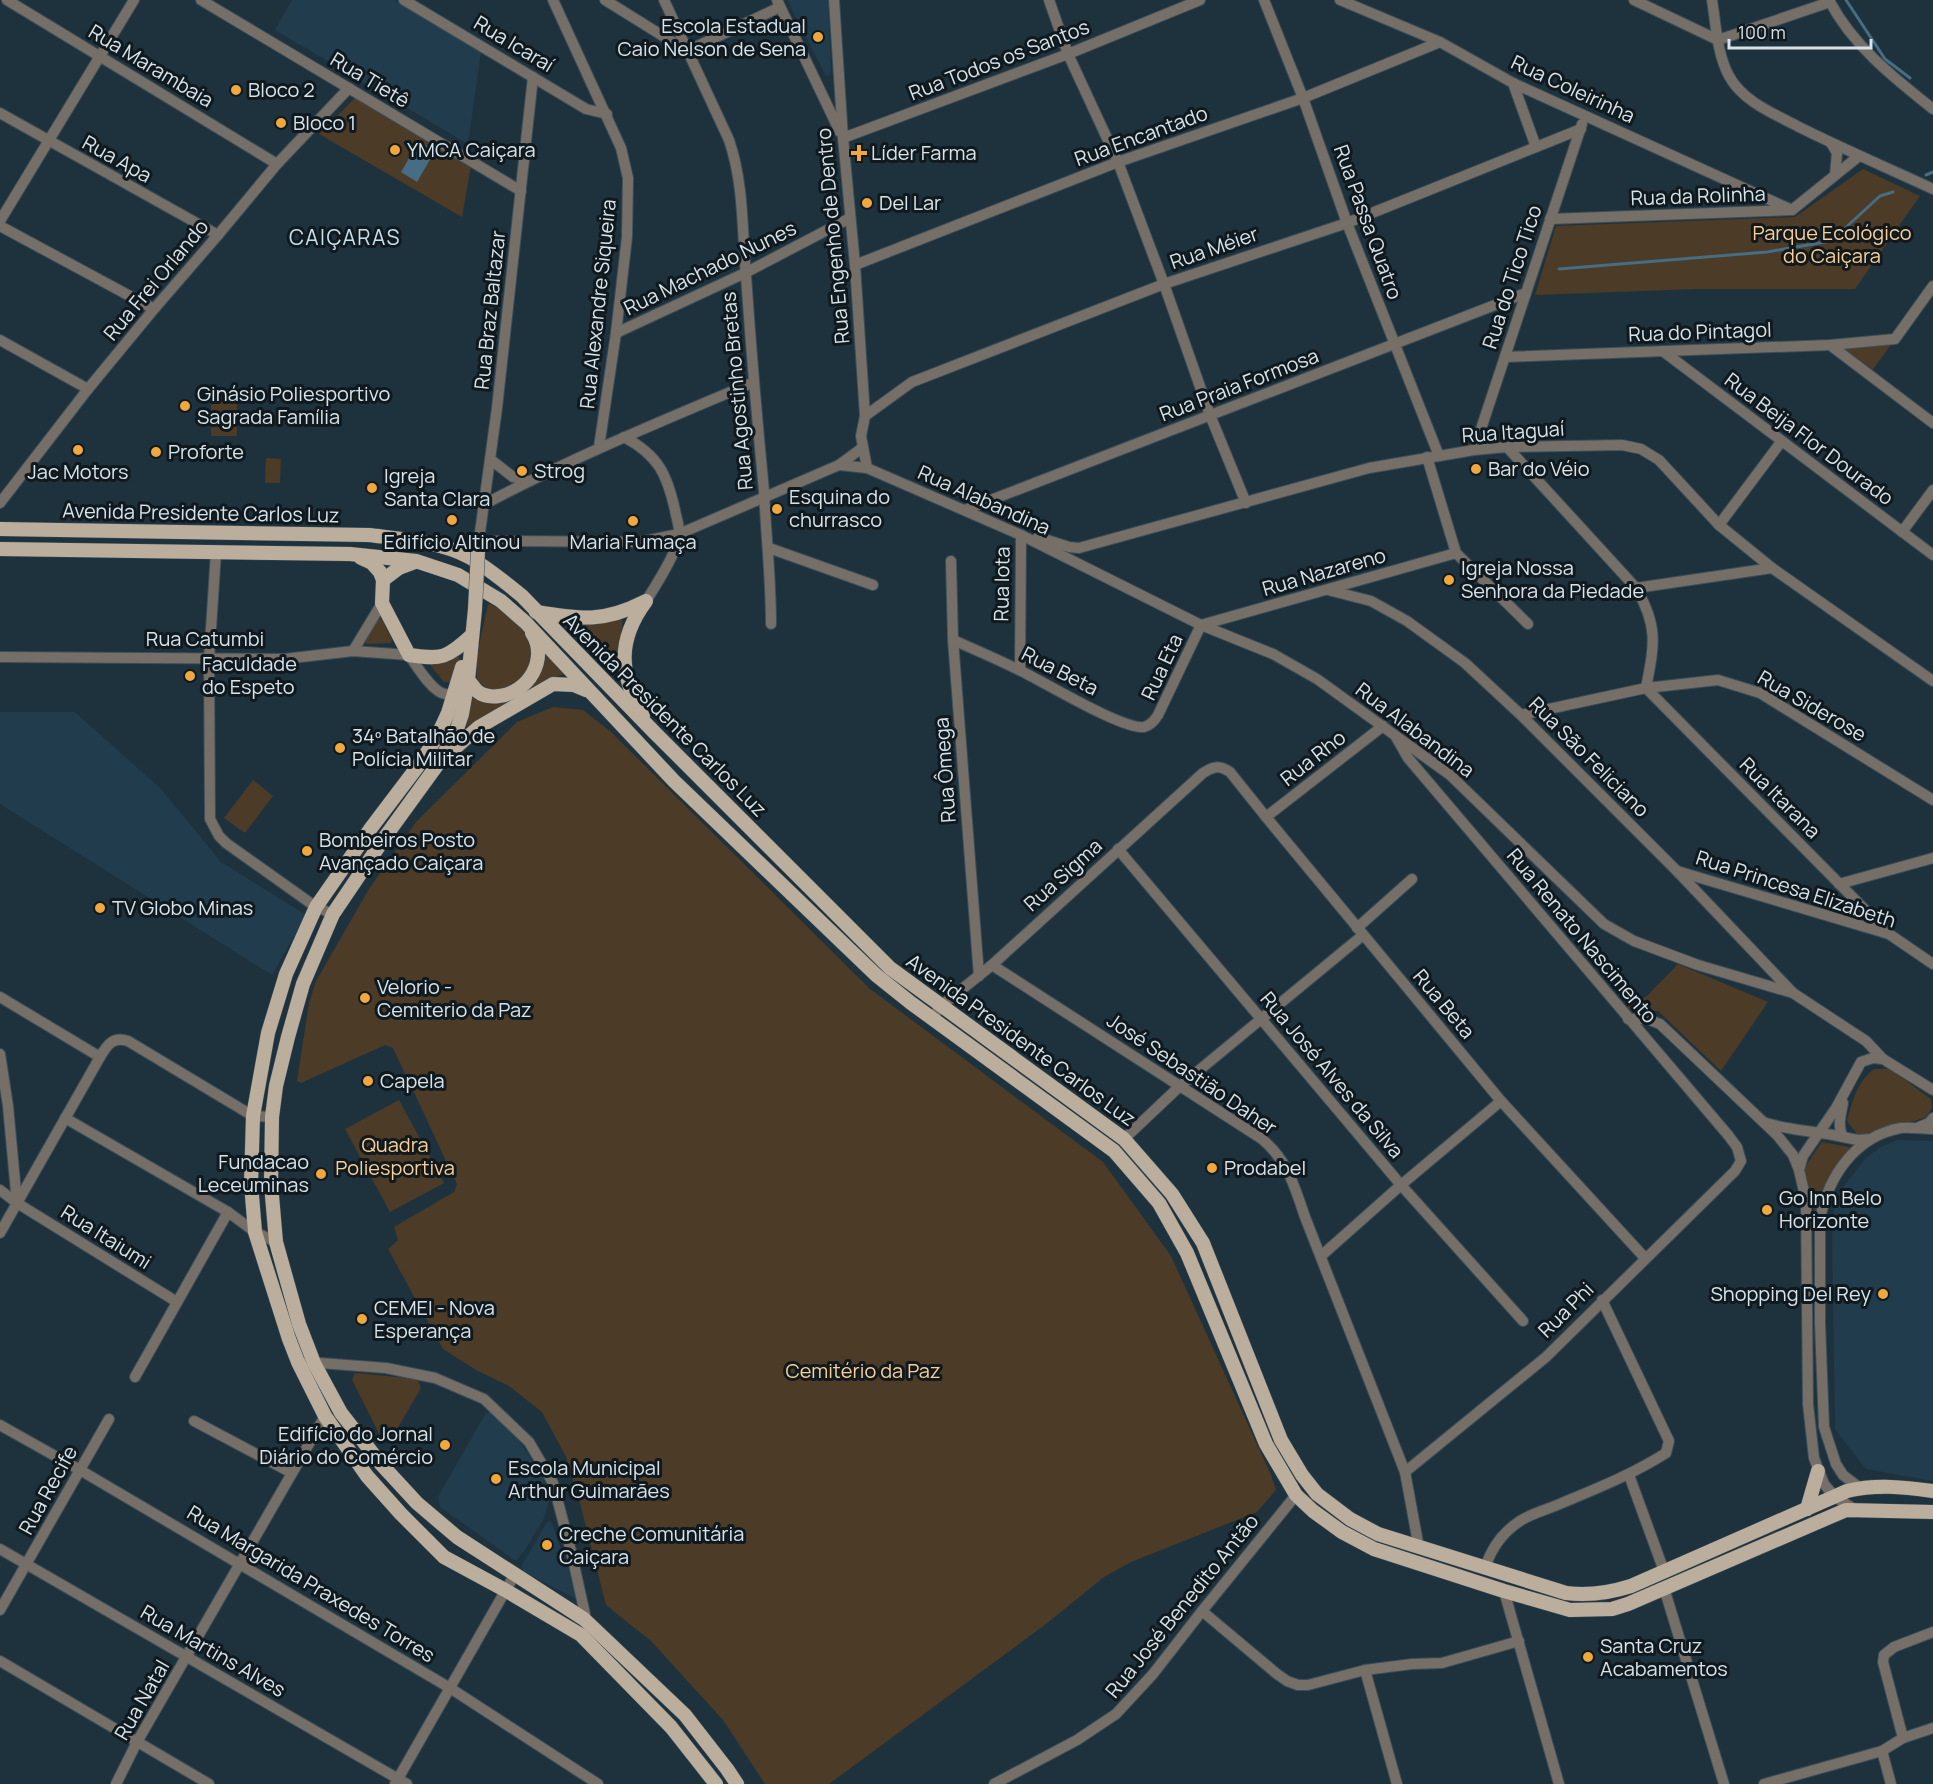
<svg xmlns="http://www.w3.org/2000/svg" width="1933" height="1784" font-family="Manrope,sans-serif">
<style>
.built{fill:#213c4c}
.green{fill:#4c3b26}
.water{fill:#456d84}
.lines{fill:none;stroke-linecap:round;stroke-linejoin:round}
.stream{stroke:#456d84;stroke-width:3}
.minor-casing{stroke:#3b4e5a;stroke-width:12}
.major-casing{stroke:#3b4e5a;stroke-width:15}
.minor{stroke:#766f67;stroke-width:10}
.major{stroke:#bcae9d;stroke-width:14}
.major-bridge-casing{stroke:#3b4e5a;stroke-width:15;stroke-linecap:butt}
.major-bridge{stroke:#bcae9d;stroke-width:14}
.poi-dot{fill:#efa73e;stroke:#10191e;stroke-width:2}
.labels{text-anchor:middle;stroke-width:6;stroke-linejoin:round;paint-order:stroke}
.poi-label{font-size:20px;fill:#d6e3ea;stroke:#10191e;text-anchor:start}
.street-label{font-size:20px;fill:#d6e3ea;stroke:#10191e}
.park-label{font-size:20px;fill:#fbce95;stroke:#10191e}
.neighbourhood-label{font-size:21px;letter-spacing:1.5px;fill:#c7e0ef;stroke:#10191e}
</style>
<rect width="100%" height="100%" fill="#1e323e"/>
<g class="built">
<path d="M292 0H395L481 52 468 144 275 30Z"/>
<path d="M787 0H828L831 74 826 76Z"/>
<path d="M0 712H75L161 789 221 862 306 915 272 975 0 804Z"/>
<path d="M1897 1140 1933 1141V1481L1866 1469 1835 1429 1832 1235 1833 1214 1838 1194 1865 1159 1879 1148Z"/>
<path d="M491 1412 519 1441 537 1467 550 1491 549 1500 544 1518 525 1550 516 1561 440 1507 438 1497 486 1413Z"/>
<path d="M551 1521 577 1593 576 1599 524 1572 521 1567 547 1522Z"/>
</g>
<g class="green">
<path d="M356 97 471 166 462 217 319 134Z"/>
<path d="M1863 169 1920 196 1855 289H1696L1535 295 1556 226 1795 217Z"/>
<path d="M1895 339 1869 375 1832 345Z"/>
<rect x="211" y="396" width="26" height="40"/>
<path d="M266 458 281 459 280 483H265Z"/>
<path d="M488 604C509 609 536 638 533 660 531 669 520 681 514 688L488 691C484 688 480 686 478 681 472 667 485 621 488 604Z"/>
<path d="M616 617 622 620C622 634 627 658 617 669L573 627 577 622Z"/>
<path d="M379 618 382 619 392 640 391 643 366 644 365 640Z"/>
<path d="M546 650 566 674C549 677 535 689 520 698 501 709 482 715 466 730L472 693 524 692C531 686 539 679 542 669 544 662 542 656 546 650Z"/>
<path d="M457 656 459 657 460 661 451 682H444L430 665 431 662Z"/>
<path d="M553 707 583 710 610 731 870 989 1103 1162 1171 1256 1271 1475 1276 1490 1257 1512 1131 1562 1104 1577 1046 1624 829 1784H765L723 1720 651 1641 606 1605 580 1503 566 1457 542 1412 509 1386 476 1370 443 1349 388 1249 398 1240 394 1227 454 1192 457 1184 393 1048 385 1045 301 1083 297 1081 309 1003 316 981 369 889 416 822 517 722Z"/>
<path d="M253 780 273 796 245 833 224 818Z"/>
<path d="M1678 964 1768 1002 1721 1071 1658 1011 1632 1012 1626 1007 1647 996Z"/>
<path d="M1874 1069H1890L1931 1099 1932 1108 1926 1117 1868 1137 1857 1134 1847 1121C1852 1101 1857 1082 1874 1069Z"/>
<path d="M399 1100 444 1183 390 1212 345 1129Z"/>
<path d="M1822 1142 1855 1148 1817 1213C1809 1205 1802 1179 1806 1167 1809 1159 1817 1150 1822 1142Z"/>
<path d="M355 1373 417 1379 421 1388 390 1441 382 1439 352 1380Z"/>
</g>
<path class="water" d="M419 141 435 151 417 182 401 172Z"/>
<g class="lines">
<g class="stream">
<path d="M1846 0 1885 59 1910 78"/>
<path d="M1926 175 1933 172"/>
<path d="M1559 269 1767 252 1831 241 1880 196 1893 192"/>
</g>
<defs>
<g id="minor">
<path d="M7 0 277 164"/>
<path d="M201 0 521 191"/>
<path d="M404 0 586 109 607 114"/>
<path d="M553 0 621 148 628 178 627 237 616 333 599 447"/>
<path d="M605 0 687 51"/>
<path d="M664 0 729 140C744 184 742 230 746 276 751 348 757 419 764 491 766 535 771 579 771 624"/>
<path d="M777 0 840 132"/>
<path d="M834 0 843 138 855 265 865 416 861 436 867 468"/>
<path d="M1049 0 1068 54 1118 162 1164 284 1210 415 1246 503"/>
<path d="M1264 0 1303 98 1347 223 1439 456"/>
<path d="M1340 0 1440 42 1513 83 1792 210"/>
<path d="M1634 0 1718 40 1830 2"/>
<path d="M1712 0C1716 25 1717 54 1729 76 1743 102 1775 114 1799 127 1843 149 1888 168 1933 189"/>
<path d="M1829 0C1852 45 1894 78 1933 109"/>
<path d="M687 51 780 7"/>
<path d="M1513 83 1536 147"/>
<path d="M0 113 218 235"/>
<path d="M843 138 1068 54 1200 0"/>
<path d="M1831 143 1837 153 1835 175"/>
<path d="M1550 219 1792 210 1859 156"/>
<path d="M0 221 134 0"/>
<path d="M0 226 154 309"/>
<path d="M855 265 1118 162 1303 98 1440 42"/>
<path d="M616 333 745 273 850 218"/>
<path d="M0 340 88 389"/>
<path d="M1830 345 1933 423"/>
<path d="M1664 352 1933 555"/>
<path d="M1505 357 1830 345 1895 339 1933 286"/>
<path d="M865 416 912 382 1164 284 1347 223 1581 129"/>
<path d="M624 437C658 455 667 474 675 510 676 517 680 527 679 534 679 550 655 587 646 601"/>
<path d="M1507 447 1636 588C1659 627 1654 646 1646 688L1889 934"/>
<path d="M1474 450 1582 124"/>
<path d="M1427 457 1456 553 1528 624"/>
<path d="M490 459 513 477 528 481"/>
<path d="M839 465 867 468 1021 535 1201 625 1273 654 1317 679 1450 775 1604 924 1634 941 1698 965 1793 993 1866 1041 1883 1059 1933 1090"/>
<path d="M0 503 88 389 154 309 218 235 277 164 349 88"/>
<path d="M483 505C571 458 662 421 754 382"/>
<path d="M965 510 1526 293"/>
<path d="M1719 525 1781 442"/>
<path d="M1902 532 1933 490"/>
<path d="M1038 537 1069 547 1079 548 1369 468 1474 450 1507 447 1622 445 1641 449 1659 460 1719 525 1772 568 1933 681"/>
<path d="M478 547 497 408 533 77"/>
<path d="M478 547 493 541 640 542 679 534 839 465 862 448"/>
<path d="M769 548 873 585"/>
<path d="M216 552 209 659 210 819 219 836 226 843 316 907 333 914"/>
<path d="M951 561 953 640 979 976"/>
<path d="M1636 588 1772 568"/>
<path d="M1328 590 1371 601 1407 621 1465 663 1521 715 1677 871 1792 992"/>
<path d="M953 640C976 650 999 660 1021 671 1044 682 1123 730 1144 727 1151 725 1155 720 1158 715L1201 625 1456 553"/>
<path d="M353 651 382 603"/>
<path d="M0 657 284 659 353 651 409 655C416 665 432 692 445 694 449 695 452 693 455 693"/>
<path d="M1020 670 1021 535"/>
<path d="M1521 715 1646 688 1718 680 1760 693 1933 800"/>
<path d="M1396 737 1408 758 1728 1135 1737 1147 1741 1161 1735 1171 1546 1357 1405 1472"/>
<path d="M1266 817 1383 726"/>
<path d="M1118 849 1401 1185 1523 1321"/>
<path d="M1677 871 1889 934 1933 964"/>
<path d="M1839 884 1933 858"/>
<path d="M1357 928 1412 879"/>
<path d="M992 965 1262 1139C1288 1161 1294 1185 1305 1217L1405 1472 1419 1548"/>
<path d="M0 997 100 1057"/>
<path d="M932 1018 941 1006 992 965 1203 773C1214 766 1220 765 1230 772L1266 817 1501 1101 1645 1258"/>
<path d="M1628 1019H1647L1660 1024 1777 1135 1793 1155 1799 1170"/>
<path d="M0 1054 8 1106 17 1203"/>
<path d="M1843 1103C1841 1114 1837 1126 1843 1137L1858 1140 1870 1139"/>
<path d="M65 1118 228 1212 255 1232 276 1242"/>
<path d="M1766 1123C1792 1131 1818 1131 1843 1137"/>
<path d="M1919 1127 1929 1123 1933 1118"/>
<path d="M1124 1139 1180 1086 1363 935"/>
<path d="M0 1190 17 1203 177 1302"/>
<path d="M0 1233 100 1057C107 1045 113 1036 128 1041L253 1116 272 1117"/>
<path d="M1321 1256 1401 1185 1501 1101"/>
<path d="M307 1362 386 1368 435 1378 484 1399 529 1442 553 1483 571 1551 585 1614 584 1619"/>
<path d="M135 1377 228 1212"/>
<path d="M194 1421 292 1473"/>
<path d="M0 1425 80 1470 450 1688 598 1784"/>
<path d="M1629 1475 1664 1571"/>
<path d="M1860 1488 1843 1475 1836 1464 1824 1427 1820 1323V1219C1828 1177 1855 1136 1901 1128 1911 1127 1922 1129 1933 1129"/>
<path d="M1854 1509 1835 1497 1824 1484 1814 1458 1808 1404 1806 1200 1799 1170 1803 1156 1836 1108 1861 1062 1873 1058 1883 1059"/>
<path d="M0 1549 407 1784"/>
<path d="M1485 1568C1491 1549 1503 1532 1520 1521 1532 1513 1549 1509 1562 1503 1598 1488 1633 1474 1666 1453L1669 1441 1602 1300"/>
<path d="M1664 1588 1724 1784"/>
<path d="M1504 1591 1559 1784"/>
<path d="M0 1610 109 1419"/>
<path d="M1202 1611 1277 1674 1287 1681 1298 1685H1308L1365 1670 1412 1664 1442 1663 1519 1641"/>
<path d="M0 1661 209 1784"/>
<path d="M1365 1670 1397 1784"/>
<path d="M1903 1738 1883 1662 1884 1655 1894 1647 1933 1632"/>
<path d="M1882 1751 1891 1784"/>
<path d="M116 1784 137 1742 325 1416"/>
<path d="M395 1784 515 1574"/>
<path d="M994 1784 1077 1740 1116 1714 1153 1674 1202 1611 1296 1495"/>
<path d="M1764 1784 1882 1751 1903 1738 1933 1728"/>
</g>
<g id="major">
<path d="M0 529 369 535C402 539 439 541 469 557 488 568 505 582 522 596L654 732 890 968 1124 1139 1172 1194 1203 1243 1281 1440 1302 1475 1317 1494 1350 1519 1378 1534 1566 1593C1589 1596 1609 1593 1631 1586L1847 1491C1876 1484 1904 1487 1933 1491"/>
<path d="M0 549 350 554 416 561 458 575 501 601 526 623 674 781 876 975 911 1003 1114 1151 1159 1203 1187 1253 1266 1444 1296 1495 1313 1511 1342 1532 1374 1549 1504 1591 1570 1610 1612 1609 1628 1604 1846 1510 1933 1512"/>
<path d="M361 558 372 563 380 572 383 580 382 603 409 655C442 660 447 658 471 636"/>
<path d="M383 580 399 568 415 562"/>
<path d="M475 609 468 680 462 714 456 732 438 764 385 837 333 914 303 984 288 1037 276 1086 272 1117 271 1184 276 1242 299 1324 314 1363 341 1413 381 1464 417 1503 457 1537 584 1619 685 1715 727 1769 737 1784"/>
<path d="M536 612C580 619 603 623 644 602"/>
<path d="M462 667 448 713 437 737 418 766 371 828 316 907 286 974 268 1033 253 1116 251 1184 255 1232 289 1339 298 1362 325 1416 367 1476 401 1514 444 1557 505 1590 581 1635 671 1727 716 1784"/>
<path d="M468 680C471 683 474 688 477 691 483 696 492 697 499 696 528 693 549 659 532 633"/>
<path d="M643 715C619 674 617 640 646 601"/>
<path d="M448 754 479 727 553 684 574 685 586 690"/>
<path d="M1807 1509 1818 1471"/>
</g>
</defs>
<use href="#minor" class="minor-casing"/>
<use href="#major" class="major-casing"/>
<use href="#minor" class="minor"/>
<use href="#major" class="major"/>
<defs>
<path id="major-bridge" d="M475 609 478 551"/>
</defs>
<use href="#major-bridge" class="major-bridge-casing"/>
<use href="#major-bridge" class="major-bridge"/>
</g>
<g class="poi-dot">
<circle cx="818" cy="37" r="6"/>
<circle cx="236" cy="90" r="6"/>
<circle cx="281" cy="123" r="6"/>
<circle cx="395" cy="150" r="6"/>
<path d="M856 144h6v6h6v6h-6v6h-6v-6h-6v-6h6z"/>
<circle cx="867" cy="203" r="6"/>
<circle cx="185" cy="406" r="6"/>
<circle cx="78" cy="450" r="6"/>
<circle cx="156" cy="452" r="6"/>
<circle cx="1476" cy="469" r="6"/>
<circle cx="522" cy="471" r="6"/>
<circle cx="372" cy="488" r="6"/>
<circle cx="777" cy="509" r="6"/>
<circle cx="452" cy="520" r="6"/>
<circle cx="633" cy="521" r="6"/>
<circle cx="1449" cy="580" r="6"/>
<circle cx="190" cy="676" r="6"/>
<circle cx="340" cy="748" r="6"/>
<circle cx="307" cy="851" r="6"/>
<circle cx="100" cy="908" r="6"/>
<circle cx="365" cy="998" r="6"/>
<circle cx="368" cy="1081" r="6"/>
<circle cx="1212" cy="1168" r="6"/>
<circle cx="321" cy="1174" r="6"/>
<circle cx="1767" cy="1210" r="6"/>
<circle cx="1883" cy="1294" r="6"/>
<circle cx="362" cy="1319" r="6"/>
<circle cx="445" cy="1445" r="6"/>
<circle cx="496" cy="1479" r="6"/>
<circle cx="547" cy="1545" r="6"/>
<circle cx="1588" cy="1657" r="6"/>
</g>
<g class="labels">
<g class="poi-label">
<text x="806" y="33" text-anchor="end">Escola Estadual<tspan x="806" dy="23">Caio Nelson de Sena</tspan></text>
<text x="248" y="97">Bloco 2</text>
<text x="293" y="130">Bloco 1</text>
<text x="407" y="157">YMCA Caiçara</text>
<text x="871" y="160">Líder Farma</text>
<text x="879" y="210">Del Lar</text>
<text x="197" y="401">Ginásio Poliesportivo<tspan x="197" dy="23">Sagrada Família</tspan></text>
<text x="168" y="459">Proforte</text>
<text x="1488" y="476">Bar do Véio</text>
<text x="534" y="478">Strog</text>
<text x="78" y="479" text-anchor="middle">Jac Motors</text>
<text x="384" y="483">Igreja<tspan x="384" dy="23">Santa Clara</tspan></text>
<text x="789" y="504">Esquina do<tspan x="789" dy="23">churrasco</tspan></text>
<text x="452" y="549" text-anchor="middle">Edifício Altinou</text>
<text x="633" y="549" text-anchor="middle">Maria Fumaça</text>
<text x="1461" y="575">Igreja Nossa<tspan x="1461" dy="23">Senhora da Piedade</tspan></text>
<text x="202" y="671">Faculdade<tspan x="202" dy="23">do Espeto</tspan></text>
<text x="352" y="743">34º Batalhão de<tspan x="352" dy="23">Polícia Militar</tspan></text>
<text x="319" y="847">Bombeiros Posto<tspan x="319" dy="23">Avançado Caiçara</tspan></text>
<text x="112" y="915">TV Globo Minas</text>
<text x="377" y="994">Velorio -<tspan x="377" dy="23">Cemiterio da Paz</tspan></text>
<text x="380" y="1088">Capela</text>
<text x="309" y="1169" text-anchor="end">Fundacao<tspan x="309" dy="23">Leceuminas</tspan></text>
<text x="1224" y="1175">Prodabel</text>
<text x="1779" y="1205">Go Inn Belo<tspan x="1779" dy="23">Horizonte</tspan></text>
<text x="1871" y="1301" text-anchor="end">Shopping Del Rey</text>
<text x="374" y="1315">CEMEI - Nova<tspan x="374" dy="23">Esperança</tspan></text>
<text x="433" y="1441" text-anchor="end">Edifício do Jornal<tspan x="433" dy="23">Diário do Comércio</tspan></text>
<text x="508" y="1475">Escola Municipal<tspan x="508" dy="23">Arthur Guimarães</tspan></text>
<text x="559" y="1541">Creche Comunitária<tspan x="559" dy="23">Caiçara</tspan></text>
<text x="1600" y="1653">Santa Cruz<tspan x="1600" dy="23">Acabamentos</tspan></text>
</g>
<g class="street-label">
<text transform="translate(514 44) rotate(31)" y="7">Rua Icaraí</text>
<text transform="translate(999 60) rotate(-21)" y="7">Rua Todos os Santos</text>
<text transform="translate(151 66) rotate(31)" y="7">Rua Marambaia</text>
<text transform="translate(370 80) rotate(31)" y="7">Rua Tietê</text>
<text transform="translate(1573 89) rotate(25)" y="7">Rua Coleirinha</text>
<text transform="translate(1141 136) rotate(-20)" y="7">Rua Encantado</text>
<text transform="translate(117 159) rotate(29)" y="7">Rua Apa</text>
<text transform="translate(1698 196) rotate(-2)" y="7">Rua da Rolinha</text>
<text transform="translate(1368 222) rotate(70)" y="7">Rua Passa Quatro</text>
<text transform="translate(833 236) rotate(-95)" y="7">Rua Engenho de Dentro</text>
<text transform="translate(1214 248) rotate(-19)" y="7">Rua Méier</text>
<text transform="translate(710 268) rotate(-26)" y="7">Rua Machado Nunes</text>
<text transform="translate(1512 277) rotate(-72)" y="7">Rua do Tico Tico</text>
<text transform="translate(156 280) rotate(-50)" y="7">Rua Frei Orlando</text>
<text transform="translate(598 304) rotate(-84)" y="7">Rua Alexandre Siqueira</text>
<text transform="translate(490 310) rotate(-84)" y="7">Rua Braz Baltazar</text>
<text transform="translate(1700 332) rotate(-2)" y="7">Rua do Pintagol</text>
<text transform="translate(1239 385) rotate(-21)" y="7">Rua Praia Formosa</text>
<text transform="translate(737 391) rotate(-95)" y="7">Rua Agostinho Bretas</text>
<text transform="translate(1513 432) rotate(-4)" y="7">Rua Itaguaí</text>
<text transform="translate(1809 439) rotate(37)" y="7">Rua Beija Flor Dourado</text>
<text transform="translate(984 500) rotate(24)" y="7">Rua Alabandina</text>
<text transform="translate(201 513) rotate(1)" y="7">Avenida Presidente Carlos Luz</text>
<text transform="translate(1324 572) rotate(-16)" y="7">Rua Nazareno</text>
<text transform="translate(1002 584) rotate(-89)" y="7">Rua Iota</text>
<text x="205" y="646">Rua Catumbi</text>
<text transform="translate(1162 667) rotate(-65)" y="7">Rua Eta</text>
<text transform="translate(1060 671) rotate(27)" y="7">Rua Beta</text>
<text transform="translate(1812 706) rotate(30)" y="7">Rua Siderose</text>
<text transform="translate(665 715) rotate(45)" y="7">Avenida Presidente Carlos Luz</text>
<text transform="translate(1415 730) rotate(37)" y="7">Rua Alabandina</text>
<text transform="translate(1589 757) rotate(45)" y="7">Rua São Feliciano</text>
<text transform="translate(1313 758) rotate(-38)" y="7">Rua Rho</text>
<text transform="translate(945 770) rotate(-94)" y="7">Rua Ômega</text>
<text transform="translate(1780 798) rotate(45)" y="7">Rua Itarana</text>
<text transform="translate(1063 875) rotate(-42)" y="7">Rua Sigma</text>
<text transform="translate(1796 889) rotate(18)" y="7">Rua Princesa Elizabeth</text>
<text transform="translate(1582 936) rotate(50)" y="7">Rua Renato Nascimento</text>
<text transform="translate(1444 1004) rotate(50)" y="7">Rua Beta</text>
<text transform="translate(1021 1040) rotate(36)" y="7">Avenida Presidente Carlos Luz</text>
<text transform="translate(1192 1074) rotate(34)" y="7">José Sebastião Daher</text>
<text transform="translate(1332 1075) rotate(50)" y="7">Rua José Alves da Silva</text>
<text transform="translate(106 1237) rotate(32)" y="7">Rua Itaiumi</text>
<text transform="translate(1566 1310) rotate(-45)" y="7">Rua Phi</text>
<text transform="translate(48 1490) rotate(-61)" y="7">Rua Recife</text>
<text transform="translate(311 1584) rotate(31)" y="7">Rua Margarida Praxedes Torres</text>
<text transform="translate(1182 1606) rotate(-51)" y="7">Rua José Benedito Antão</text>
<text transform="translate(213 1651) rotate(30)" y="7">Rua Martins Alves</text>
<text transform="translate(142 1700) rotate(-60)" y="7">Rua Natal</text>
</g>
<g class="park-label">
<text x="1832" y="240">Parque Ecológico<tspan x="1832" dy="23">do Caiçara</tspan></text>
<text x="395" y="1152">Quadra<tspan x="395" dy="23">Poliesportiva</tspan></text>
<text x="863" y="1378">Cemitério da Paz</text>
</g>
<g class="neighbourhood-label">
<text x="345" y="245">CAIÇARAS</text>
</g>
</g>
<path d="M1729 39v9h142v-9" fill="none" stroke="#d6e3ea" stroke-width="3"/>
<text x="1738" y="39" font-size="18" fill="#d6e3ea" stroke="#10191e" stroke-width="4.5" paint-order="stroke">100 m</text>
</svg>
